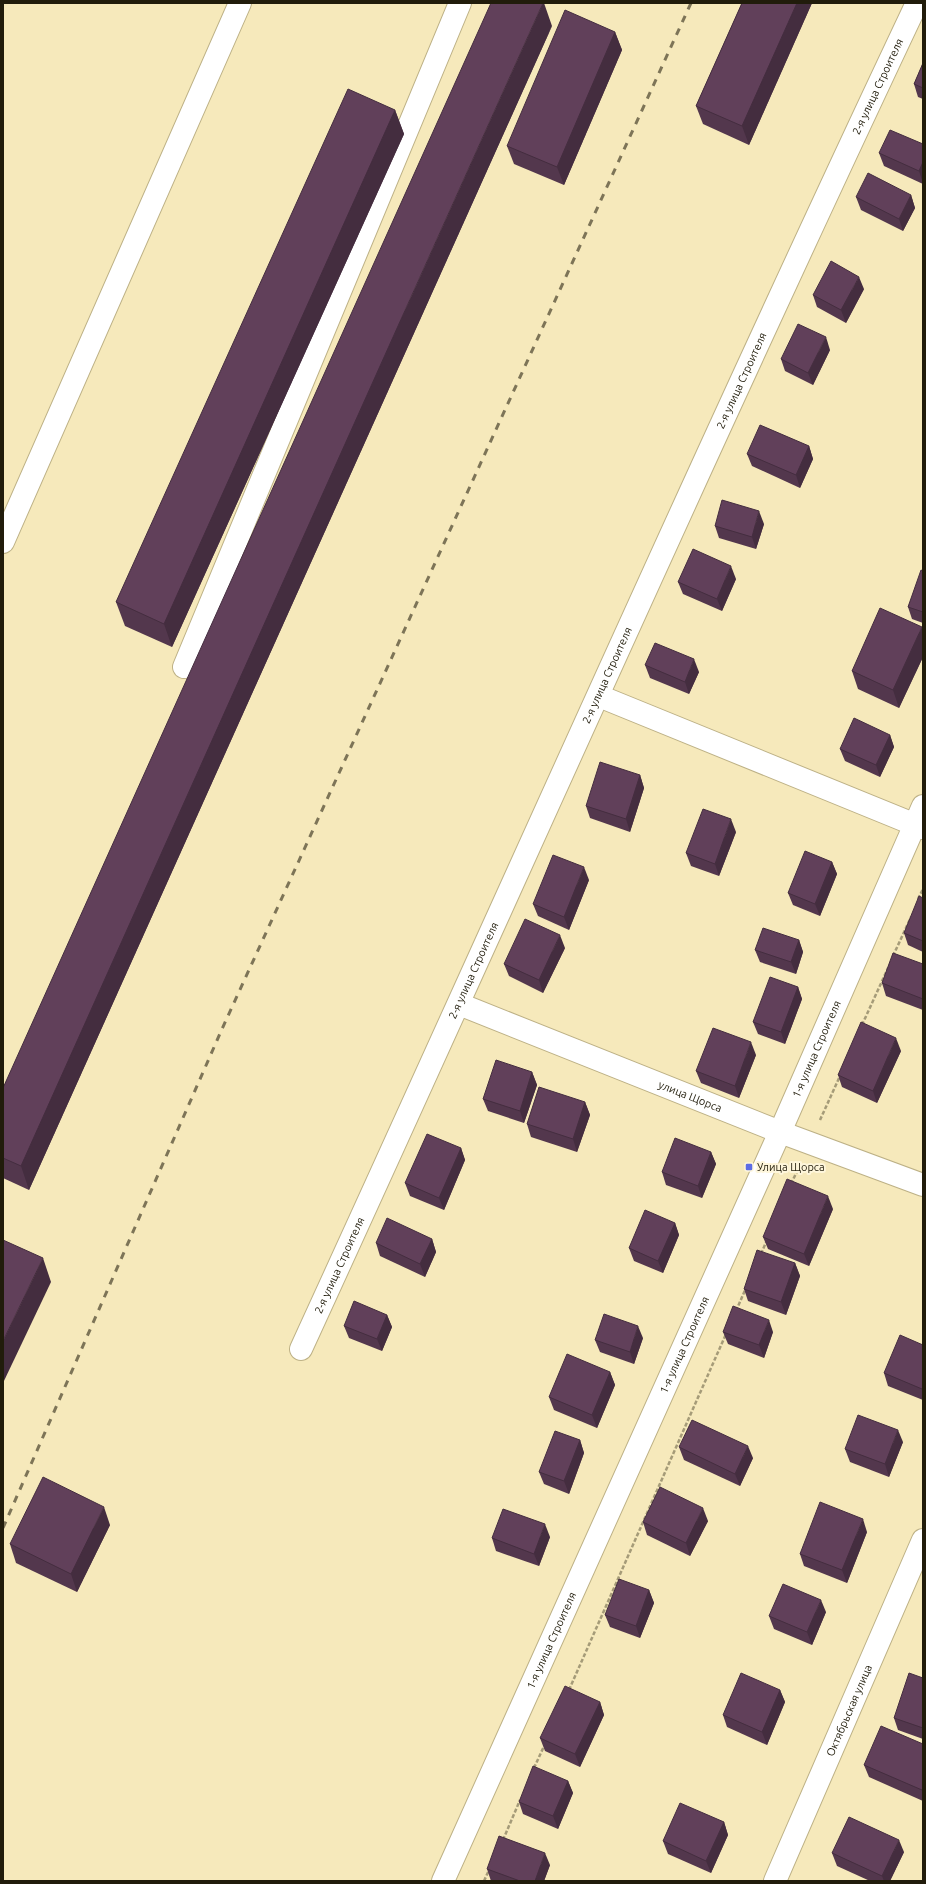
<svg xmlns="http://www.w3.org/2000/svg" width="926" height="1884" font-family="Ubuntu,sans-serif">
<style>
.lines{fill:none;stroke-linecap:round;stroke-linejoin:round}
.minor-casing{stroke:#bdb186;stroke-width:24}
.path{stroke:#a59b78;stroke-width:2.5;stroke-dasharray:4 2;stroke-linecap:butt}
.minor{stroke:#fff;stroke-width:22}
.rail{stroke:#7d7457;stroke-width:3;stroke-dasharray:7 7;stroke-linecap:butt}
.wall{fill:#53374d}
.shaded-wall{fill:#442d3f}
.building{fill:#61405a;stroke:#442d3f}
.poi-dot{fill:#5d6de5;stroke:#fef6db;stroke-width:1.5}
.labels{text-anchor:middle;stroke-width:4;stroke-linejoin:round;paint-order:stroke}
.street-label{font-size:11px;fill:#211c0b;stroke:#fef6db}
.poi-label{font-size:11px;fill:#211c0b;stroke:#fef6db;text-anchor:start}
</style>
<rect width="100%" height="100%" fill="#f6e9bb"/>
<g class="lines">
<defs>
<g id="minor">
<path d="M3 542 240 3"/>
<path d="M184 667 460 3"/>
<path d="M599 696 923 828"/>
<path id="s1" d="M459 1004 780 1132 923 1185"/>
<path id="s2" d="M301 1349C507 900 706 449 917 3"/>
<path id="s3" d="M443 1881 780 1132 923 806"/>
<path id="s4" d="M775 1881 923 1540"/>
</g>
</defs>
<use href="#minor" class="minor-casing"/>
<g class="path">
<path d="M918 899 923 889"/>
<path d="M893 956 911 917"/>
<path d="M862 1025 888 968"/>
<path d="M820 1120 840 1076"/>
<path d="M791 1184 800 1165"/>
<path d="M761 1254 767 1240"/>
<path d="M736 1311 746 1288"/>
<path d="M569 1690 726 1334"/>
<path d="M534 1768 545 1744"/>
<path d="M503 1840 520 1800"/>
<path d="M484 1881 489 1870"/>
</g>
<use href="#minor" class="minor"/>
<path class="rail" d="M3 1528 222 1029 691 3"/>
</g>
<g class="wall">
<path d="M742 3H812L749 145 703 124 696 106Z"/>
<path d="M552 26 29 1190 3 1178V1088Z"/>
<path d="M615 32 622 50 564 185 514 164 507 146Z"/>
<path d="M923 63V99L918 97 914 84Z"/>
<path d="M395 110 404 134 172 647 125 626 116 602Z"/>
<path d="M923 144V184L884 166 879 153Z"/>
<path d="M911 195 915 208 903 231 861 210 856 197Z"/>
<path d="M864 289 846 323 817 307 813 295Z"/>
<path d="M830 350 813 385 785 371 781 359Z"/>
<path d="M809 446 813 459 800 488 752 466 747 454Z"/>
<path d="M764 524 756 549 719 538 715 526Z"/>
<path d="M923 571V623L912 619 908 607Z"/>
<path d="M736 579 722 611 683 594 678 582Z"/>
<path d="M923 631V657L899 708 858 689 852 671Z"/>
<path d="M645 665 699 672 689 694 650 678Z"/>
<path d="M890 735 894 747 880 777 845 761 840 749Z"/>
<path d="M640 775 644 788 630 832 590 818 586 806Z"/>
<path d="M736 832 719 876 691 866 686 853Z"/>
<path d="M832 862 837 874 820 916 793 905 788 893Z"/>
<path d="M589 880 569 930 538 916 533 904Z"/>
<path d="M923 898V952L908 945 904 933Z"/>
<path d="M799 940 803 952 796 974 760 962 755 950Z"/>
<path d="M565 948 543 993 509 976 504 964Z"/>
<path d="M923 964V1010L886 996 882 983Z"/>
<path d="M798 987 802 999 785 1044 758 1034 753 1022Z"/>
<path d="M901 1051 877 1103 842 1087 838 1075Z"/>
<path d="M756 1055 739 1098 701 1083 696 1071Z"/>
<path d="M532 1072 537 1085 524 1123 488 1111 483 1099Z"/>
<path d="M585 1102 590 1115 577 1152 531 1137 527 1124Z"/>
<path d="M461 1148 465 1160 444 1210 410 1196 405 1183Z"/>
<path d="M711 1152 716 1164 702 1198 666 1185 662 1172Z"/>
<path d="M833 1209 809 1266 768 1249 763 1237Z"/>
<path d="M675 1223 679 1235 663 1273 634 1261 629 1248Z"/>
<path d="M432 1239 436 1252 425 1277 380 1256 376 1243Z"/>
<path d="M795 1263 800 1276 786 1315 748 1301 744 1289Z"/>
<path d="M387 1315 392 1327 382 1351 349 1338 344 1326Z"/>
<path d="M723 1332H773L764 1358 728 1344Z"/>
<path d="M643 1338 634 1364 600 1352 595 1340Z"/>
<path d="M923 1345V1400L888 1386 884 1373Z"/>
<path d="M610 1372 615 1385 597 1428 554 1410 549 1397Z"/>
<path d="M580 1440 584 1453 569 1494 544 1484 539 1472Z"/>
<path d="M903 1442 889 1477 850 1462 845 1449Z"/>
<path d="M679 1447 753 1458 740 1486 684 1460Z"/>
<path d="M708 1521 690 1556 647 1535 643 1522Z"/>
<path d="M110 1525 77 1592 16 1563 10 1544Z"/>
<path d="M867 1532 847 1583 804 1566 800 1554Z"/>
<path d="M550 1537 539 1566 496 1551 492 1538Z"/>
<path d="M649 1590 654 1603 640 1638 610 1627 605 1615Z"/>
<path d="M826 1612 812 1645 774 1629 769 1616Z"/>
<path d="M923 1678V1739L898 1730 894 1718Z"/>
<path d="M780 1690 785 1702 767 1745 727 1727 723 1715Z"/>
<path d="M600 1702 604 1715 580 1767 545 1751 540 1738Z"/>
<path d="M923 1744V1801L869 1777 864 1765Z"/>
<path d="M568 1781 573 1793 558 1829 523 1814 519 1802Z"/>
<path d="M724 1822 728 1835 711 1873 668 1854 663 1841Z"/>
<path d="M904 1852 890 1881H870L837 1866 832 1853Z"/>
<path d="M550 1865 544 1881H491L487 1869Z"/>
</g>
<g class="shaded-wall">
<path d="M543 3H544L552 26 29 1190 21 1166Z"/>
<path d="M797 3H812L749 145 742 126Z"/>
<path d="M615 32 622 50 564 185 557 167Z"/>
<path d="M395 110 404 134 172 647 164 624Z"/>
<path d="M923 162V183L919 171Z"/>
<path d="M911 195 915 208 903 231 899 219Z"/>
<path d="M859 277 864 289 846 323 841 310Z"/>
<path d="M826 337 830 350 813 385 808 373Z"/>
<path d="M809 446 813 459 800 488 796 475Z"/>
<path d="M759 511 764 524 756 549 752 537Z"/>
<path d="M731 566 736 579 722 611 717 599Z"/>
<path d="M922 627 923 631V657L899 708 893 690Z"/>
<path d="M694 659 699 672 689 694 685 682Z"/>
<path d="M890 735 894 747 880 777 876 765Z"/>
<path d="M640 775 644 788 630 832 626 819Z"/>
<path d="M731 819 736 832 719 876 715 864Z"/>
<path d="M832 862 837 874 820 916 815 904Z"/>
<path d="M584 867 589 880 569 930 564 917Z"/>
<path d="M560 935 565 948 543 993 539 980Z"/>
<path d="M799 940 803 952 796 974 791 962Z"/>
<path d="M798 987 802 999 785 1044 781 1032Z"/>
<path d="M896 1038 901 1051 877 1103 873 1091Z"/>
<path d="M751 1042 756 1055 739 1098 735 1086Z"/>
<path d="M532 1072 537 1085 524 1123 520 1111Z"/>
<path d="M585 1102 590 1115 577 1152 573 1139Z"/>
<path d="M461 1148 465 1160 444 1210 439 1198Z"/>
<path d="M711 1152 716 1164 702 1198 698 1186Z"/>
<path d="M828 1196 833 1209 809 1266 804 1254Z"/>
<path d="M675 1223 679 1235 663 1273 658 1261Z"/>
<path d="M432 1239 436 1252 425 1277 420 1264Z"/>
<path d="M43 1258 51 1282 3 1383V1341Z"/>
<path d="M795 1263 800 1276 786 1315 781 1302Z"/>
<path d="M387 1315 392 1327 382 1351 377 1339Z"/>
<path d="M769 1320 773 1332 764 1358 759 1345Z"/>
<path d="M638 1326 643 1338 634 1364 630 1352Z"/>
<path d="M610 1372 615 1385 597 1428 592 1415Z"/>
<path d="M898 1430 903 1442 889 1477 885 1464Z"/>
<path d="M580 1440 584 1453 569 1494 564 1481Z"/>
<path d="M748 1446 753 1458 740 1486 735 1474Z"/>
<path d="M104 1507 110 1525 77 1592 71 1574Z"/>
<path d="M703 1508 708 1521 690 1556 686 1543Z"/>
<path d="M863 1519 867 1532 847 1583 842 1570Z"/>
<path d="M545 1524 550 1537 539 1566 534 1554Z"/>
<path d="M649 1590 654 1603 640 1638 636 1626Z"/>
<path d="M821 1600 826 1612 812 1645 807 1632Z"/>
<path d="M780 1690 785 1702 767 1745 762 1732Z"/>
<path d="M600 1702 604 1715 580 1767 575 1754Z"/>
<path d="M568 1781 573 1793 558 1829 553 1816Z"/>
<path d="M724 1822 728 1835 711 1873 706 1861Z"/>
<path d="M899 1840 904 1852 890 1881H884L882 1876Z"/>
<path d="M545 1853 550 1865 544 1881H535Z"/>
</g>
<g class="building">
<path d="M491 3H543L21 1166 3 1158V1088Z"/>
<path d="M742 3H797L742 126 696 106Z"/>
<path d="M565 10 615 32 557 167 507 146Z"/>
<path d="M923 63V88L914 84Z"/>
<path d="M348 89 395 110 164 624 116 602Z"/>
<path d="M890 130 923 144V162L919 171 879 153Z"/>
<path d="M868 173 911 195 899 219 856 197Z"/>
<path d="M831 261 859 277 841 310 813 295Z"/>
<path d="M798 324 826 337 808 373 781 359Z"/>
<path d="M760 425 809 446 796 475 747 454Z"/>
<path d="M722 500 759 511 752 537 715 526Z"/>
<path d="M693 549 731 566 717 599 678 582Z"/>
<path d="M921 570 923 571V612L908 607Z"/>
<path d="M880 608 922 627 893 690 852 671Z"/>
<path d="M655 643 694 659 685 682 645 665Z"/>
<path d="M854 718 890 735 876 765 840 749Z"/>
<path d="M600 762 640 775 626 819 586 806Z"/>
<path d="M703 809 731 819 715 864 686 853Z"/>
<path d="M805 851 832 862 815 904 788 893Z"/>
<path d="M553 855 584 867 564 917 533 904Z"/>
<path d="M919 896 923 898V941L904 933Z"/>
<path d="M525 919 560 935 539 980 504 964Z"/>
<path d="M763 928 799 940 791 962 755 950Z"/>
<path d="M893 953 923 964V999L882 983Z"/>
<path d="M770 977 798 987 781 1032 753 1022Z"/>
<path d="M861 1022 896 1038 873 1091 838 1075Z"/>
<path d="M713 1028 751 1042 735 1086 696 1071Z"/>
<path d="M496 1060 532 1072 520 1111 483 1099Z"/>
<path d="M539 1087 585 1102 573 1139 527 1124Z"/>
<path d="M427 1134 461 1148 439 1198 405 1183Z"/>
<path d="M675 1138 711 1152 698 1186 662 1172Z"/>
<path d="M787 1179 828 1196 804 1254 763 1237Z"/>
<path d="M645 1210 675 1223 658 1261 629 1248Z"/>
<path d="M387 1218 432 1239 420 1264 376 1243Z"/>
<path d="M3 1240 43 1258 3 1341Z"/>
<path d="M757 1250 795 1263 781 1302 744 1289Z"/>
<path d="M354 1301 387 1315 377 1339 344 1326Z"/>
<path d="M733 1306 769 1320 759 1345 723 1332Z"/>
<path d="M604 1314 638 1326 630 1352 595 1340Z"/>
<path d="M900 1335 923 1345V1387L922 1389 884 1373Z"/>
<path d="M567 1354 610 1372 592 1415 549 1397Z"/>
<path d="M858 1415 898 1430 885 1464 845 1449Z"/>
<path d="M692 1420 748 1446 735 1474 679 1447Z"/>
<path d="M555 1431 580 1440 564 1481 539 1472Z"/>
<path d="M43 1477 104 1507 71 1574 10 1544Z"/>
<path d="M660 1487 703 1508 686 1543 643 1522Z"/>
<path d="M820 1502 863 1519 842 1570 800 1554Z"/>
<path d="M503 1509 545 1524 534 1554 492 1538Z"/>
<path d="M619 1579 649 1590 636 1626 605 1615Z"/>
<path d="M783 1584 821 1600 807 1632 769 1616Z"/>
<path d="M741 1673 780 1690 762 1732 723 1715Z"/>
<path d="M909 1673 923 1678V1728L894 1718Z"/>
<path d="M565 1686 600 1702 575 1754 540 1738Z"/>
<path d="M881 1726 923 1744V1788L922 1790 864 1765Z"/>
<path d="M533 1766 568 1781 553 1816 519 1802Z"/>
<path d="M680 1803 724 1822 706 1861 663 1841Z"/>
<path d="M849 1817 899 1840 882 1876 832 1853Z"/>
<path d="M499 1836 545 1853 535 1881H520L487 1869Z"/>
</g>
<rect class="poi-dot" x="745" y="1163" width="8" height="8" rx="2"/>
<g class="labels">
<g class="street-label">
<text dy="4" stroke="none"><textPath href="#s2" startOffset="1388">2-я улица Строителя</textPath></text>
<text dy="4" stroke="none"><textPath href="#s2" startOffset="1064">2-я улица Строителя</textPath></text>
<text dy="4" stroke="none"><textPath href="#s2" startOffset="740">2-я улица Строителя</textPath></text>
<text dy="4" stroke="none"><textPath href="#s2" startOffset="416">2-я улица Строителя</textPath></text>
<text dy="4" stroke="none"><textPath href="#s3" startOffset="912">1-я улица Строителя</textPath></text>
<text dy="4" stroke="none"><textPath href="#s1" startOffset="249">улица Щорса</textPath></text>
<text dy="4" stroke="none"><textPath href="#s2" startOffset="92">2-я улица Строителя</textPath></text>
<text dy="4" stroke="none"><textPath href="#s3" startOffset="588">1-я улица Строителя</textPath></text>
<text dy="4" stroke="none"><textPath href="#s3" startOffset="264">1-я улица Строителя</textPath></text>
<text dy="4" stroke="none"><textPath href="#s4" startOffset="186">Октябрьская улица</textPath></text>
</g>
<g class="poi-label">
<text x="757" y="1171">Улица Щорса</text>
</g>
</g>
<rect width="926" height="1884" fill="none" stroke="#211c0b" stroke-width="8"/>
</svg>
